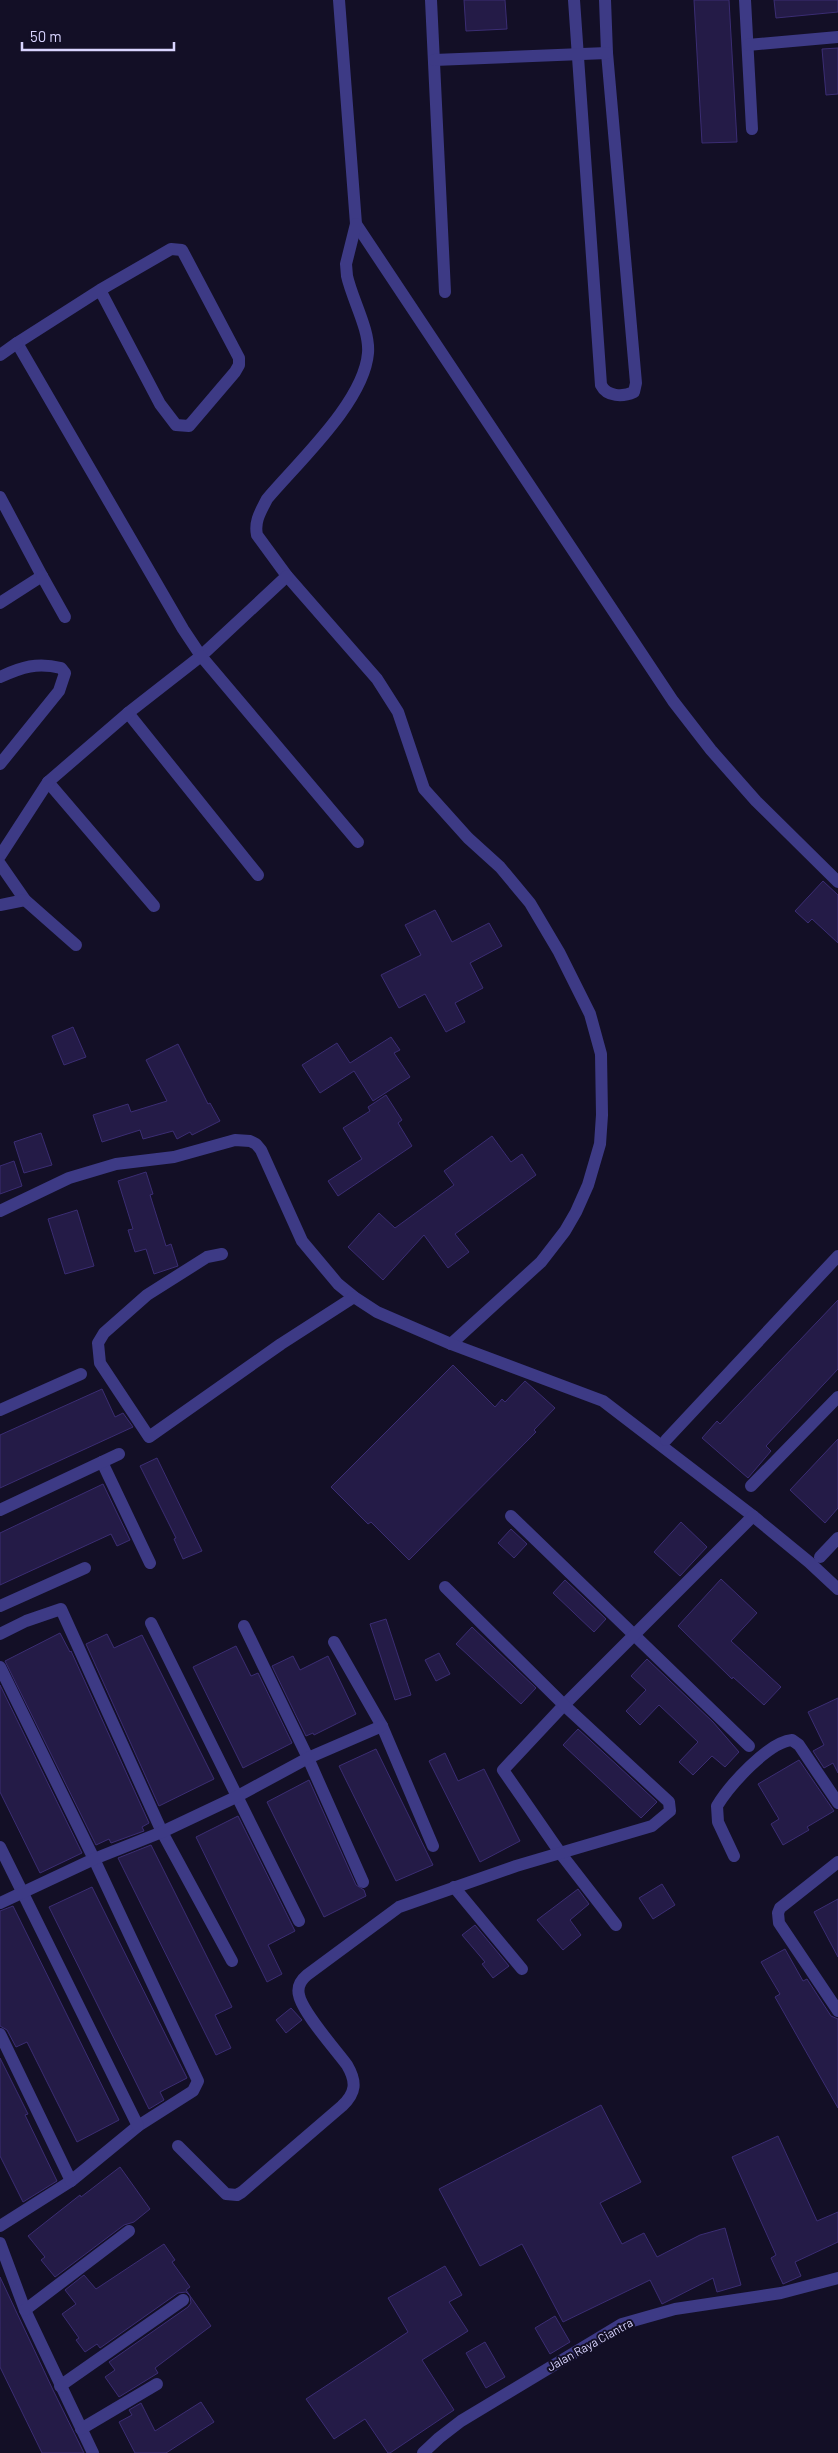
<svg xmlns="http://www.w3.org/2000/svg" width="838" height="2453" font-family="Barlow,sans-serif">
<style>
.building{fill:#241b47;stroke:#3b2d73}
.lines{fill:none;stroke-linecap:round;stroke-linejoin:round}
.minor{stroke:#3d3a85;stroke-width:12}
.labels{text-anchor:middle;stroke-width:4;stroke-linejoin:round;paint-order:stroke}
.street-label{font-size:12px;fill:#d9d4ff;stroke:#130f26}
</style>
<rect width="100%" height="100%" fill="#130f26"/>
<g class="building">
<path d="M464 0H505L507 29 466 31Z"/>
<path d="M694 0H729L737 142 702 143Z"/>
<path d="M774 0H838V12L776 18Z"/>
<path d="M838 48V94L826 95 822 49Z"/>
<path d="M823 881 838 895V943L812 919 808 923 795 911Z"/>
<path d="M435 910 452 942 489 923 502 946 470 963 483 988 455 1003 465 1022 446 1032 425 994 399 1008 381 975 421 955 405 925Z"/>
<path d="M73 1027 86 1057 64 1065 52 1036Z"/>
<path d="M391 1037 400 1050 394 1053 410 1077 373 1101 354 1071 320 1093 302 1065 337 1043 350 1063Z"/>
<path d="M178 1044 208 1104 210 1103 220 1121 192 1135 190 1132 177 1139 173 1131 143 1139 140 1130 102 1142 93 1115 128 1104 131 1112 167 1101 146 1060Z"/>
<path d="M386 1095 402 1120 398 1123 412 1146 338 1196 328 1181 362 1159 343 1128 370 1111 368 1107Z"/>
<path d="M41 1133 52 1165 24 1173 14 1142Z"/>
<path d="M492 1136 511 1162 522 1154 536 1175 455 1234 469 1252 448 1268 424 1235 383 1280 348 1247 379 1213 395 1228 454 1185 444 1171Z"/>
<path d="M14 1161 22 1186 0 1194V1166Z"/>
<path d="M146 1172 153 1194 150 1195 166 1246 171 1244 178 1266 154 1274 146 1249 135 1252 128 1230 133 1229 118 1181Z"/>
<path d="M77 1210 94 1266 65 1274 48 1219Z"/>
<path d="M838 1300V1369L766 1446 771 1451 748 1478 702 1438 717 1421 720 1424Z"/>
<path d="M453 1365 495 1407 502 1399 505 1402 525 1381 555 1408 534 1430 536 1432 409 1560 371 1522 368 1524 331 1487Z"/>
<path d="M102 1389 115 1417 123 1413 133 1427 0 1488V1435Z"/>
<path d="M838 1439V1508L825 1523 790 1490Z"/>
<path d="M157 1458 202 1551 183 1559 174 1539 176 1538 140 1466Z"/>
<path d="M103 1484 130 1540 117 1546 111 1534 0 1585V1533Z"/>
<path d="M681 1522 707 1547 680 1576 654 1552Z"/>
<path d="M511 1529 527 1544 514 1558 498 1543Z"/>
<path d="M721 1579 757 1613 731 1641 781 1687 764 1705 733 1677 732 1679 678 1626Z"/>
<path d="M565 1580 606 1619 594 1632 553 1593Z"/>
<path d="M386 1619 411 1695 395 1700 370 1624Z"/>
<path d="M472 1627 536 1688 521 1704 456 1644Z"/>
<path d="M60 1633 70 1652 71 1651 149 1823 142 1827 144 1831 111 1843 109 1839 96 1845 5 1661Z"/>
<path d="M107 1634 114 1648 142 1635 214 1779 159 1806 86 1644Z"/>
<path d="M236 1646 251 1676 258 1673 292 1743 243 1768 193 1667Z"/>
<path d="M439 1653 450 1674 436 1681 425 1660Z"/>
<path d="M293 1656 300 1670 328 1656 356 1714 314 1735 313 1733 306 1736 272 1666Z"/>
<path d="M647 1659 713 1722 739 1752 725 1767 712 1756 693 1775 679 1762 698 1742 659 1705 640 1725 626 1711 646 1690 631 1676Z"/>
<path d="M0 1685 82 1853 40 1873 0 1792Z"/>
<path d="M838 1698V1773L833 1763 824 1768 813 1751 824 1745 808 1712Z"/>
<path d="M578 1729 657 1802 641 1818 563 1745Z"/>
<path d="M376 1749 433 1865 396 1881 339 1766Z"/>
<path d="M445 1753 458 1781 484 1769 520 1841 480 1862 429 1761Z"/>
<path d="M799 1760 834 1811 807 1827 809 1830 783 1845 771 1824 779 1819 758 1784Z"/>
<path d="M309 1780 356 1885 364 1890 366 1896 324 1917 267 1802Z"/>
<path d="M238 1816 295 1931 268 1945 282 1974 267 1982 196 1837Z"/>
<path d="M151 1845 232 2007 215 2015 231 2048 216 2055 118 1858Z"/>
<path d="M662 1884 675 1905 653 1919 639 1898Z"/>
<path d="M92 1887 187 2078 160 2092 164 2100 149 2109 49 1907Z"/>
<path d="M578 1889 589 1904 570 1920 581 1935 563 1950 537 1920Z"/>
<path d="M838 1899V1957L814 1912Z"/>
<path d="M13 1906 119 2120 77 2142 27 2042 16 2047 7 2030 0 2026V1911Z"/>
<path d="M475 1925 509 1966 493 1978 482 1964 485 1962 462 1935Z"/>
<path d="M785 1949 803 1981 807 1979 831 2016 838 2019V2108L775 1997 780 1994 761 1962Z"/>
<path d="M291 2008 302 2020 286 2033 276 2020Z"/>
<path d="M0 2058 28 2114 25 2115 57 2181 23 2202 0 2156Z"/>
<path d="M601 2105 641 2182 600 2203 622 2244 644 2233 657 2257 700 2235 725 2228 741 2285 717 2292 713 2278 662 2304 650 2280 563 2322 522 2244 480 2266 439 2189Z"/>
<path d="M778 2136 817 2221 838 2212V2242L795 2262 801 2276 783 2284 771 2258 776 2255 732 2157Z"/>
<path d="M120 2167 150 2209 134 2222 124 2225 55 2277 41 2260 45 2257 28 2236 80 2195 81 2197Z"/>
<path d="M164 2244 175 2260 172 2262 190 2287 186 2290 211 2326 155 2368 158 2373 119 2397 105 2377 115 2370 109 2362 188 2307 191 2303 190 2296 186 2292 178 2293 100 2348 97 2344 85 2352 76 2340 79 2338 62 2314 76 2304 65 2290 84 2275 96 2289Z"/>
<path d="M445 2266 462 2295 449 2302 468 2331 422 2360 454 2410 390 2453H388L365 2419 334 2439 306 2399 408 2332 388 2298Z"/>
<path d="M0 2277 53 2390 84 2453H42L0 2367Z"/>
<path d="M555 2316 570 2342 550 2354 535 2328Z"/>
<path d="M485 2342 505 2377 486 2388 466 2353Z"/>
<path d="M201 2402 214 2422 166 2453H135L119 2422 132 2415 129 2410 141 2403 155 2431Z"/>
</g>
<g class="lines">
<g class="minor">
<path d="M339 0 356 224 673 701 711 750 756 801 838 882"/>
<path d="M431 0 445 292"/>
<path d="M574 0 601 385C607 397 623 397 634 392L636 383 607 53 605 0"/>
<path d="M745 0 752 129"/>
<path d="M748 45 838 37"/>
<path d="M434 60 607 53"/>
<path d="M356 224 346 264 347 276C352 299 370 330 368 353 364 402 298 462 267 499 261 511 254 521 257 535L287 576 377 679 398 712 424 789 468 838 500 867 530 903 559 952 590 1014 601 1054 602 1115 600 1144 588 1185 576 1212 565 1231 541 1262 451 1344"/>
<path d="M100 290 171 249 182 250 239 358V365L235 372 189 426 176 425 160 404 100 290 17 343 183 629 201 656 287 576"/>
<path d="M0 355 17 343"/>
<path d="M0 497 42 576 0 603"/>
<path d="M42 576 65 617"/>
<path d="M0 677C22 667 37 662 61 668L65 673 59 691 0 764"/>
<path d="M128 713 258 875"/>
<path d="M48 782 154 906"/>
<path d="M0 856 48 782 128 713 201 656 358 842"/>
<path d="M0 864 25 900 76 945"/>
<path d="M0 905 25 900"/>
<path d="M0 1211 69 1178 116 1164 174 1157 235 1140 250 1141 256 1144 261 1150 302 1241 338 1284 354 1297 377 1312 451 1344 603 1401 753 1516 809 1562 838 1589"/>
<path d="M222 1254 207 1257 147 1295 104 1333 98 1343 100 1363 149 1437 281 1344 354 1297"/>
<path d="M0 1410 81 1374"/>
<path d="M666 1440 838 1256"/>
<path d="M102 1462 150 1563"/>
<path d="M751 1486 838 1397"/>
<path d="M0 1510 119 1454"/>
<path d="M511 1516 749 1746"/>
<path d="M820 1557 838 1538"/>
<path d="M0 1606 85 1568"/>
<path d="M151 1623 299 1921"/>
<path d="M244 1626 308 1758 363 1882"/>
<path d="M0 1634 26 1621 61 1609 162 1832 232 1961"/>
<path d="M334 1642 382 1726 433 1846"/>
<path d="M0 1667 94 1859 198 2081 193 2091 138 2126 71 2181 0 2226"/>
<path d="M0 1847 138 2126"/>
<path d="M734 1856 718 1822 717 1806C729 1786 768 1742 792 1740L799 1745 838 1803"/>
<path d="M838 1862 780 1908 778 1913 779 1923 838 2011"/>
<path d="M454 1887 522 1969"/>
<path d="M0 1903 94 1859 162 1832 236 1797 308 1758 382 1726"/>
<path d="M616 1925 561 1854 503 1770 564 1705 753 1516"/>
<path d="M0 2034 71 2181"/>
<path d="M178 2146 226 2194 237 2195 242 2192 342 2106C356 2093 357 2082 347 2065 336 2050 302 2012 299 1995 297 1987 301 1980 307 1975L399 1907 516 1866 652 1826 670 1811 669 1802 564 1705 445 1587"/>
<path d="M0 2243 25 2310 93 2453"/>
<path d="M25 2310 129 2231"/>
<path d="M60 2386 183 2300"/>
<path d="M81 2429 157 2384"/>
<path d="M423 2453 439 2438 461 2421 622 2324 675 2309 781 2293 838 2278"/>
</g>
</g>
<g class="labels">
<g class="street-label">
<text transform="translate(590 2345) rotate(-29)" y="4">Jalan Raya Ciantra</text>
</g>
</g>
<path d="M22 42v8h152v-8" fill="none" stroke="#d9d4ff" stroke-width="2.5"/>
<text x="30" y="42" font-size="15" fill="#d9d4ff" stroke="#130f26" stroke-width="4" paint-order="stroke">50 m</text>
</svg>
